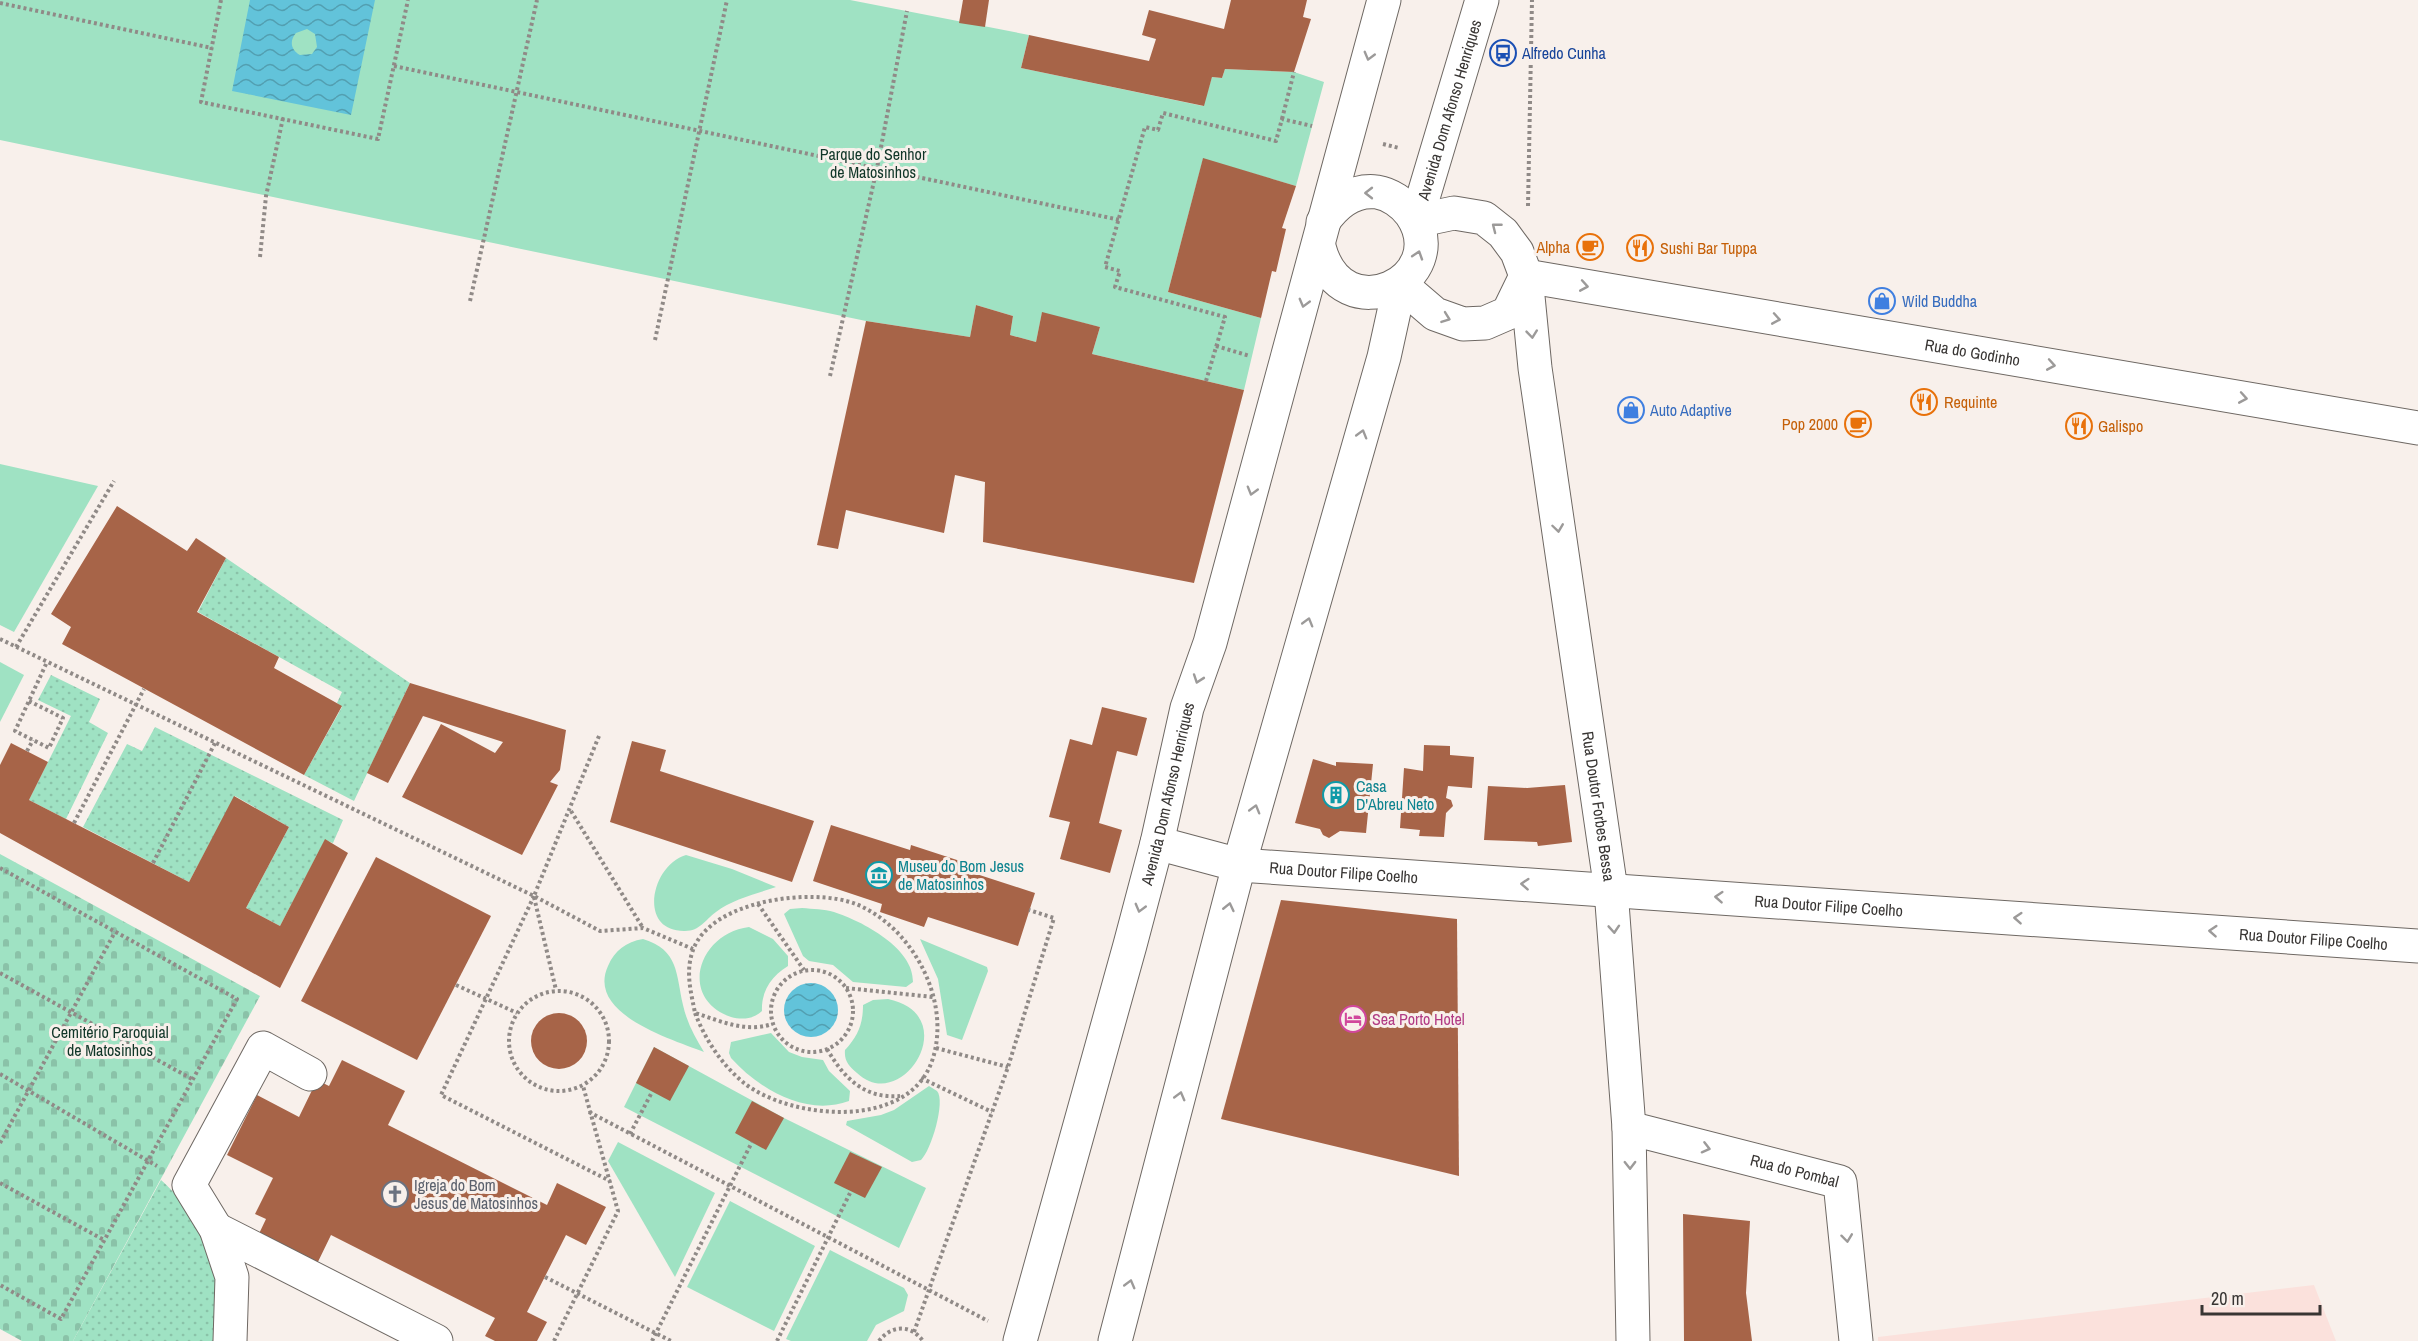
<svg xmlns="http://www.w3.org/2000/svg" width="2418" height="1341" font-family="'Archivo Narrow',sans-serif">
<style>
.education{fill:#fbe1dc}
.grass{fill:url(#grass-dots)}
.cemetery{fill:url(#cemetery-stones)}
.green{fill:#9fe2c3}
.water{fill:url(#water-waves);fill-rule:evenodd}
.building{fill:#a76448}
.lines{fill:none;stroke-linecap:round;stroke-linejoin:round}
.minor-casing{stroke:#6e6863;stroke-width:35}
.major-casing{stroke:#6e6863;stroke-width:35}
.path{stroke:#908a87;stroke-width:4;stroke-dasharray:3 3;stroke-linecap:butt}
.minor{stroke:#fff;stroke-width:33}
.major{stroke:#fff;stroke-width:33}
.oneway{stroke:#9c9a99}
.labels{text-anchor:middle;stroke-width:6;stroke-linejoin:round;paint-order:stroke}
.transit-label{font-size:16px;fill:#164399;stroke:#f8f0eb;text-anchor:start}
.street-label{font-size:16px;fill:#383533;stroke:#f8f0eb}
.park-label{font-size:16px;fill:#103628;stroke:#f8f0eb}
.food-label{font-size:16px;fill:#c56008;stroke:#f8f0eb;text-anchor:start}
.shop-label{font-size:16px;fill:#366cbe;stroke:#f8f0eb;text-anchor:start}
.culture-label{font-size:16px;fill:#0d838f;stroke:#f8f0eb;text-anchor:start}
.hotel-label{font-size:16px;fill:#b23c85;stroke:#f8f0eb;text-anchor:start}
.worship-label{font-size:16px;fill:#5b616d;stroke:#f8f0eb;text-anchor:start}
</style>
<defs>
<pattern id="grass-dots" width="8" height="8" patternUnits="userSpaceOnUse" patternTransform="scale(1.5)"><rect width="8" height="8" fill="#9fe2c3"/><path d="M2 2h.1M6 6h.1" fill="none" stroke="#8ac2a8" stroke-width="1.8" stroke-linecap="round"/></pattern>
<pattern id="cemetery-stones" width="16" height="16" patternUnits="userSpaceOnUse" patternTransform="scale(1.5)"><rect width="16" height="16" fill="#9fe2c3"/><path d="M2 7V4a2 2 0 0 1 4 0v3zM10 15v-3a2 2 0 0 1 4 0v3z" fill="#8ac2a8"/></pattern>
<pattern id="water-waves" width="16" height="10" patternUnits="userSpaceOnUse" patternTransform="scale(1.5)"><rect width="16" height="10" fill="#62c3da"/><path d="M0 5q4-4 8 0t8 0" fill="none" stroke="#529fb1"/></pattern>
</defs>
<rect width="100%" height="100%" fill="#f8f0eb"/>
<path class="education" d="M2314 1285 2336 1341H1878V1337Z"/>
<g class="grass">
<path d="M226 558 410 683 354 801 304 775 342 707 337 703 342 692 198 612Z"/>
<path d="M51 675 100 699 89 722 108 733 66 819 29 800 71 716 38 700Z"/>
<path d="M155 727 343 820 333 843 325 840 280 926 246 908 289 827 235 796 189 882 83 827 127 744 142 751Z"/>
<path d="M161 1180C188 1204 214 1242 219 1280 221 1299 218 1321 217 1341H73Z"/>
</g>
<path class="cemetery" d="M0 854 260 996 73 1341H22L0 1329Z"/>
<g class="green">
<path d="M0 0H850L1029 35 1021 68 1203 106 1212 77 1222 78 1225 69 1294 72 1324 82 1296 186 1203 159 1168 292 1261 318 1244 390 1092 354 1100 327 1042 313 1036 342 1010 335 1013 316 976 305 970 337 866 321 0 140Z"/>
<path d="M0 464 98 486 14 632 0 625Z"/>
<path d="M0 662 24 675 0 722Z"/>
<path d="M686 855 732 869 776 887C756 894 733 899 716 912 705 920 700 931 685 931 637 932 651 865 686 855Z"/>
<path d="M802 908C813 909 824 909 834 912 862 921 914 948 913 982L906 987 853 982 833 965 809 961 803 956 784 914 790 909Z"/>
<path d="M749 927 773 939 788 956V966C771 976 761 992 762 1011 754 1019 742 1020 731 1017 677 998 699 933 749 927Z"/>
<path d="M643 939C679 950 676 974 683 1005 687 1023 695 1037 704 1052 671 1039 586 1014 608 966 615 950 626 942 643 939Z"/>
<path d="M920 939 987 967 988 971 962 1040 947 1035 938 979Z"/>
<path d="M888 999C965 1015 902 1116 857 1073 849 1066 844 1061 845 1050 858 1036 863 1024 863 1005L873 1000Z"/>
<path d="M771 1033 789 1052 802 1057 823 1060 829 1071 850 1091 849 1101C806 1117 759 1089 731 1058L729 1053 731 1042Z"/>
<path d="M654 1047 784 1118 926 1188 899 1248 624 1107Z"/>
<path d="M929 1086 937 1091C946 1101 931 1151 921 1160L912 1162 846 1125 847 1121 881 1115 894 1110Z"/>
<path d="M618 1142 715 1193 675 1277 608 1161Z"/>
<path d="M730 1201 815 1246 774 1331 687 1287Z"/>
<path d="M830 1250 904 1288 908 1295 904 1311 876 1325 867 1341H791L786 1339Z"/>
</g>
<g class="water">
<path d="M250 0H375L351 115 232 91ZM307 29 315 34 317 47 312 54 300 55C291 50 289 41 296 33Z"/>
<circle cx="811" cy="1010" r="27"/>
</g>
<g class="building">
<path d="M963 0H989L985 27 959 23Z"/>
<path d="M1231 0H1307L1303 17 1311 19 1294 72 1225 69 1222 78 1212 77 1204 106 1021 68 1029 35 1149 61 1156 39 1142 35 1149 10 1224 29Z"/>
<path d="M1203 158 1296 186 1282 228 1286 229 1276 272 1272 271 1261 318 1168 292Z"/>
<path d="M976 305 1013 316 1010 335 1036 342 1042 312 1100 327 1092 354 1244 390 1194 583 983 542 985 482 955 475 944 533 846 510 838 549 817 545 866 321 970 337Z"/>
<path d="M117 506 187 551 196 538 226 558 197 612 279 657 274 668 342 706 304 775 62 644 71 627 51 614Z"/>
<path d="M410 683 566 730 560 770 550 782 558 785 522 855 402 797 441 724 495 753 503 742 423 716 388 783 367 773Z"/>
<path d="M1102 707 1147 718 1137 756 1117 751 1099 823 1122 830 1110 873 1060 859 1070 822 1049 817 1070 739 1092 745Z"/>
<path d="M632 741 666 750 660 771 814 821 792 882 610 822Z"/>
<path d="M11 743 48 762 29 800 189 882 234 796 289 827 246 908 280 926 325 839 348 853 280 988 0 833V765Z"/>
<path d="M1424 745 1450 746V755L1474 757 1472 788 1448 786 1446 798 1451 800 1453 806 1446 813 1444 837 1419 836 1420 830 1400 828 1404 768 1423 771Z"/>
<path d="M1313 759 1336 766V762L1373 764 1366 833 1340 831 1329 838 1323 835 1320 829 1295 823Z"/>
<path d="M1565 785 1572 842 1538 846 1537 842 1484 840 1488 786 1527 788Z"/>
<path d="M831 825 910 850 911 845 960 861 958 868 1035 893 1018 946 928 917 924 927 880 912 882 904 813 881Z"/>
<path d="M376 857 491 916 417 1060 301 1001Z"/>
<path d="M1281 900 1457 919 1459 1176 1221 1119Z"/>
<circle cx="559" cy="1041" r="28"/>
<path d="M654 1047 689 1066 670 1101 636 1083Z"/>
<path d="M342 1060 405 1091 388 1125 547 1205 557 1183 606 1207 586 1245 566 1235 527 1312 547 1322 537 1341H495L485 1336 495 1318 331 1235 314 1270 256 1240 266 1219 255 1214 273 1178 227 1155 257 1095 299 1117 317 1080 329 1086Z"/>
<path d="M752 1101 784 1118 766 1150 735 1133Z"/>
<path d="M850 1152 882 1167 865 1198 834 1183Z"/>
<path d="M1683 1214 1750 1221 1746 1293 1752 1341H1684Z"/>
</g>
<g class="lines">
<defs>
<g id="minor">
<path id="s1" d="M1416 221 1454 213 1484 218 1503 233 1517 252 1526 276 1535 368 1611 890 1629 1128 1633 1341"/>
<path id="s2" d="M1526 276 2418 428"/>
<path d="M1400 284 1435 314 1463 324 1485 323 1508 313 1526 276"/>
<path id="s3" d="M1239 865 2418 946"/>
<path id="s4" d="M1629 1128 1840 1182 1856 1341"/>
<path d="M216 1229 436 1341"/>
<path d="M230 1341 232 1277 216 1229 189 1185 263 1048 310 1074"/>
</g>
<g id="major">
<path id="s5" d="M1416 221 1482 0"/>
<path d="M1319 247C1342 335 1455 279 1411 214 1403 203 1390 194 1377 192 1353 189 1336 203 1323 222"/>
<path d="M1157 843 1239 865"/>
<path id="s6" d="M1020 1341 1130 945 1157 843 1187 708 1210 643 1384 0"/>
<path d="M1115 1341 1239 865 1384 357 1400 284"/>
</g>
</defs>
<use href="#minor" class="minor-casing"/>
<use href="#major" class="major-casing"/>
<g class="path">
<path d="M221 0 201 102 378 139 408 0"/>
<path d="M0 3 212 48"/>
<path d="M394 66 1120 220"/>
<path d="M1282 119 1294 72"/>
<path d="M1383 144 1399 148"/>
<path d="M1528 206 1532 0"/>
<path d="M260 257 266 196 283 118"/>
<path d="M470 301 537 0"/>
<path d="M655 340 727 0"/>
<path d="M1216 346 1250 356"/>
<path d="M830 376 877 168 907 11"/>
<path d="M1206 381 1225 317 1115 287 1120 271 1105 267 1145 127 1158 130 1163 113 1276 141 1282 119 1312 126"/>
<path d="M0 639 534 896"/>
<path d="M16 647 114 481"/>
<path d="M29 701 63 718 49 748 15 731 47 662"/>
<path d="M599 736 534 896 600 931 643 928 693 949"/>
<path d="M27 751 33 740"/>
<path d="M571 811 643 928"/>
<path d="M74 823 144 689"/>
<path d="M153 863 215 743"/>
<path d="M0 868 237 999 61 1319 0 1285"/>
<path d="M534 896 441 1095 610 1181"/>
<path d="M534 897 556 990"/>
<path d="M758 904 804 970"/>
<circle cx="812" cy="1011" r="41"/>
<path d="M0 973 192 1079"/>
<path d="M456 985 517 1013"/>
<path d="M846 988 933 997"/>
<circle cx="559" cy="1041" r="50"/>
<path d="M695 1013C705 1039 721 1064 744 1083 791 1120 911 1131 933 1058 951 999 912 927 856 904 812 887 711 900 693 950 685 972 691 992 695 1013 721 1021 745 1033 772 1024"/>
<path d="M936 1048 1008 1067"/>
<path d="M827 1049C844 1078 864 1099 900 1096"/>
<path d="M0 1074 157 1166"/>
<path d="M921 1078 992 1112"/>
<path d="M589 1112 988 1321"/>
<path d="M630 1134 652 1092"/>
<path d="M0 1143 115 932"/>
<path d="M0 1183 104 1240"/>
<path d="M545 1277 671 1341"/>
<path d="M914 1332 1008 1067 1054 918 1029 910"/>
<path d="M554 1341 618 1211 583 1086"/>
<path d="M652 1341 752 1142"/>
<path d="M777 1341 851 1191"/>
<path d="M879 1341C891 1325 911 1324 923 1341"/>
</g>
<use href="#minor" class="minor"/>
<use href="#major" class="major"/>
</g>
<defs><path id="oneway-chevron" d="M-2-3.5L2.5 0L-2 3.5" fill="none" stroke-width="1.6" stroke-linecap="round" stroke-linejoin="round" transform="scale(1.5)"/></defs>
<g class="oneway">
<use href="#oneway-chevron" transform="translate(1369 56) rotate(105)"/>
<use href="#oneway-chevron" transform="translate(1369 193) rotate(180)"/>
<use href="#oneway-chevron" transform="translate(1496 227) rotate(-142)"/>
<use href="#oneway-chevron" transform="translate(1418 255) rotate(-72)"/>
<use href="#oneway-chevron" transform="translate(1584 286) rotate(10)"/>
<use href="#oneway-chevron" transform="translate(1304 303) rotate(105)"/>
<use href="#oneway-chevron" transform="translate(1446 318) rotate(20)"/>
<use href="#oneway-chevron" transform="translate(1776 319) rotate(10)"/>
<use href="#oneway-chevron" transform="translate(1532 334) rotate(84)"/>
<use href="#oneway-chevron" transform="translate(2051 365) rotate(10)"/>
<use href="#oneway-chevron" transform="translate(2243 398) rotate(10)"/>
<use href="#oneway-chevron" transform="translate(1362 434) rotate(-74)"/>
<use href="#oneway-chevron" transform="translate(1252 491) rotate(106)"/>
<use href="#oneway-chevron" transform="translate(1558 528) rotate(82)"/>
<use href="#oneway-chevron" transform="translate(1308 622) rotate(-74)"/>
<use href="#oneway-chevron" transform="translate(1198 679) rotate(109)"/>
<use href="#oneway-chevron" transform="translate(1255 809) rotate(-74)"/>
<use href="#oneway-chevron" transform="translate(1525 884) rotate(-176)"/>
<use href="#oneway-chevron" transform="translate(1719 897) rotate(-176)"/>
<use href="#oneway-chevron" transform="translate(1229 907) rotate(-77)"/>
<use href="#oneway-chevron" transform="translate(1140 908) rotate(105)"/>
<use href="#oneway-chevron" transform="translate(2018 918) rotate(-176)"/>
<use href="#oneway-chevron" transform="translate(1614 929) rotate(86)"/>
<use href="#oneway-chevron" transform="translate(2213 931) rotate(-176)"/>
<use href="#oneway-chevron" transform="translate(1180 1096) rotate(-75)"/>
<use href="#oneway-chevron" transform="translate(1706 1148) rotate(14)"/>
<use href="#oneway-chevron" transform="translate(1630 1165) rotate(89)"/>
<use href="#oneway-chevron" transform="translate(1847 1238) rotate(83)"/>
<use href="#oneway-chevron" transform="translate(1130 1284) rotate(-75)"/>
</g>
<defs>
<symbol id="bus-ring" viewBox="-11 -11 22 22"><circle r="9.5" fill="#f8f0eb" stroke="#1a4fb4" stroke-width="1.5"/><path d="M-5-6H5V4H4V6H2V4H-2V6H-4V4H-5ZM-3.5-4V0h7V-4ZM-3.5 1.2v1.5H-2V1.2ZM2 1.2v1.5H3.5V1.2Z" fill="#1a4fb4"/></symbol>
<symbol id="cafe-ring" viewBox="-11 -11 22 22"><circle r="9.5" fill="#f8f0eb" stroke="#e8710a" stroke-width="1.5"/><path d="M-5.5-4.5H6V0H3Q3 3.5 0 3.5H-2.5Q-5.5 3.5-5.5 0ZM3-3.2v2h1.7v-2ZM-6 4.5H4V6H-6Z" fill="#e8710a"/></symbol>
<symbol id="restaurant-ring" viewBox="-11 -11 22 22"><circle r="9.5" fill="#f8f0eb" stroke="#e8710a" stroke-width="1.5"/><path d="M-5-6h1v4h1v-4h1v4h1v-4h1v5L-1.5 .5V6h-2V.5L-5-1ZM5-6V6H3V1.5H1.5Q1.5-4 5-6Z" fill="#e8710a"/></symbol>
<symbol id="shop-ring" viewBox="-11 -11 22 22"><circle r="9.5" fill="#f8f0eb" stroke="#3f7fe0" stroke-width="1.5"/><path d="M-5-2.5h2.3a2.7 3.5 0 0 1 5.4 0H5L5.5 6h-11ZM-1.5-2.5h3a1.5 2.3 0 0 0-3 0Z" fill="#3f7fe0"/></symbol>
<symbol id="building-ring" viewBox="-11 -11 22 22"><circle r="9.5" fill="#f8f0eb" stroke="#0f9aa8" stroke-width="1.5"/><path d="M-4-6H4V6H1V3H-1V6H-4ZM-2.5-4.3h1.7v1.8h-1.7ZM.8-4.3h1.7v1.8H.8ZM-2.5-1h1.7V.8h-1.7ZM.8-1h1.7V.8H.8Z" fill="#0f9aa8"/></symbol>
<symbol id="museum-ring" viewBox="-11 -11 22 22"><circle r="9.5" fill="#f8f0eb" stroke="#0f9aa8" stroke-width="1.5"/><path d="M0-6L6-3V-2H-6V-3ZM-5-1h2V3h-2ZM-1-1h2V3h-2ZM3-1h2V3H3ZM-6 4H6V6H-6Z" fill="#0f9aa8"/></symbol>
<symbol id="hotel-ring" viewBox="-11 -11 22 22"><circle r="9.5" fill="#f8f0eb" stroke="#d1479c" stroke-width="1.5"/><path d="M-6-4.5h1.5V1H6V5H4.5V3h-9V5H-6ZM-4 0a1.8 1.8 0 1 1 3.6 0ZM.5 0V-2.5h3Q6-2.5 6 0Z" fill="#d1479c"/></symbol>
<symbol id="church-ring" viewBox="-11 -11 22 22"><circle r="9.5" fill="#f8f0eb" stroke="#6b7280" stroke-width="1.5"/><path d="M-1.2-6h2.4v3.5h3.3v2.4h-3.3V6h-2.4V-.1h-3.3v-2.4h3.3Z" fill="#6b7280"/></symbol>
</defs>
<g fill-rule="evenodd">
<use href="#bus-ring" x="1488" y="38" width="30" height="30"/>
<use href="#cafe-ring" x="1575" y="232" width="30" height="30"/>
<use href="#restaurant-ring" x="1625" y="233" width="30" height="30"/>
<use href="#shop-ring" x="1867" y="286" width="30" height="30"/>
<use href="#restaurant-ring" x="1909" y="387" width="30" height="30"/>
<use href="#shop-ring" x="1616" y="395" width="30" height="30"/>
<use href="#cafe-ring" x="1843" y="409" width="30" height="30"/>
<use href="#restaurant-ring" x="2064" y="411" width="30" height="30"/>
<use href="#building-ring" x="1321" y="780" width="30" height="30"/>
<use href="#museum-ring" x="864" y="860" width="30" height="30"/>
<use href="#hotel-ring" x="1338" y="1004" width="30" height="30"/>
<use href="#church-ring" x="380" y="1179" width="30" height="30"/>
</g>
<g class="labels">
<g class="transit-label">
<text x="1522" y="59">Alfredo Cunha</text>
</g>
<g class="street-label">
<text dy="6" stroke="none"><textPath href="#s5" startOffset="116">Avenida Dom Afonso Henriques</textPath></text>
<text dy="6" stroke="none"><textPath href="#s2" startOffset="453">Rua do Godinho</textPath></text>
<text dy="6" stroke="none"><textPath href="#s6" startOffset="567">Avenida Dom Afonso Henriques</textPath></text>
<text dy="6" stroke="none"><textPath href="#s1" startOffset="678">Rua Doutor Forbes Bessa</textPath></text>
<text dy="6" stroke="none"><textPath href="#s3" startOffset="105">Rua Doutor Filipe Coelho</textPath></text>
<text dy="6" stroke="none"><textPath href="#s3" startOffset="591">Rua Doutor Filipe Coelho</textPath></text>
<text dy="6" stroke="none"><textPath href="#s3" startOffset="1077">Rua Doutor Filipe Coelho</textPath></text>
<text dy="6" stroke="none"><textPath href="#s4" startOffset="171">Rua do Pombal</textPath></text>
</g>
<g class="park-label">
<text x="873" y="160">Parque do Senhor<tspan x="873" dy="18">de Matosinhos</tspan></text>
<text x="110" y="1038">Cemitério Paroquial<tspan x="110" dy="18">de Matosinhos</tspan></text>
</g>
<g class="food-label">
<text x="1570" y="253" text-anchor="end">Alpha</text>
<text x="1660" y="254">Sushi Bar Tuppa</text>
<text x="1944" y="408">Requinte</text>
<text x="1838" y="430" text-anchor="end">Pop 2000</text>
<text x="2098" y="432">Galispo</text>
</g>
<g class="shop-label">
<text x="1902" y="307">Wild Buddha</text>
<text x="1650" y="416">Auto Adaptive</text>
</g>
<g class="culture-label">
<text x="1356" y="792">Casa<tspan x="1356" dy="18">D'Abreu Neto</tspan></text>
<text x="898" y="872">Museu do Bom Jesus<tspan x="898" dy="18">de Matosinhos</tspan></text>
</g>
<g class="hotel-label">
<text x="1372" y="1025">Sea Porto Hotel</text>
</g>
<g class="worship-label">
<text x="414" y="1191">Igreja do Bom<tspan x="414" dy="18">Jesus de Matosinhos</tspan></text>
</g>
</g>
<path d="M2202 1305v9h118v-9" fill="none" stroke="#383533" stroke-width="3"/>
<text x="2211" y="1305" font-size="18" fill="#383533" stroke="#f8f0eb" stroke-width="4.5" paint-order="stroke">20 m</text>
</svg>
